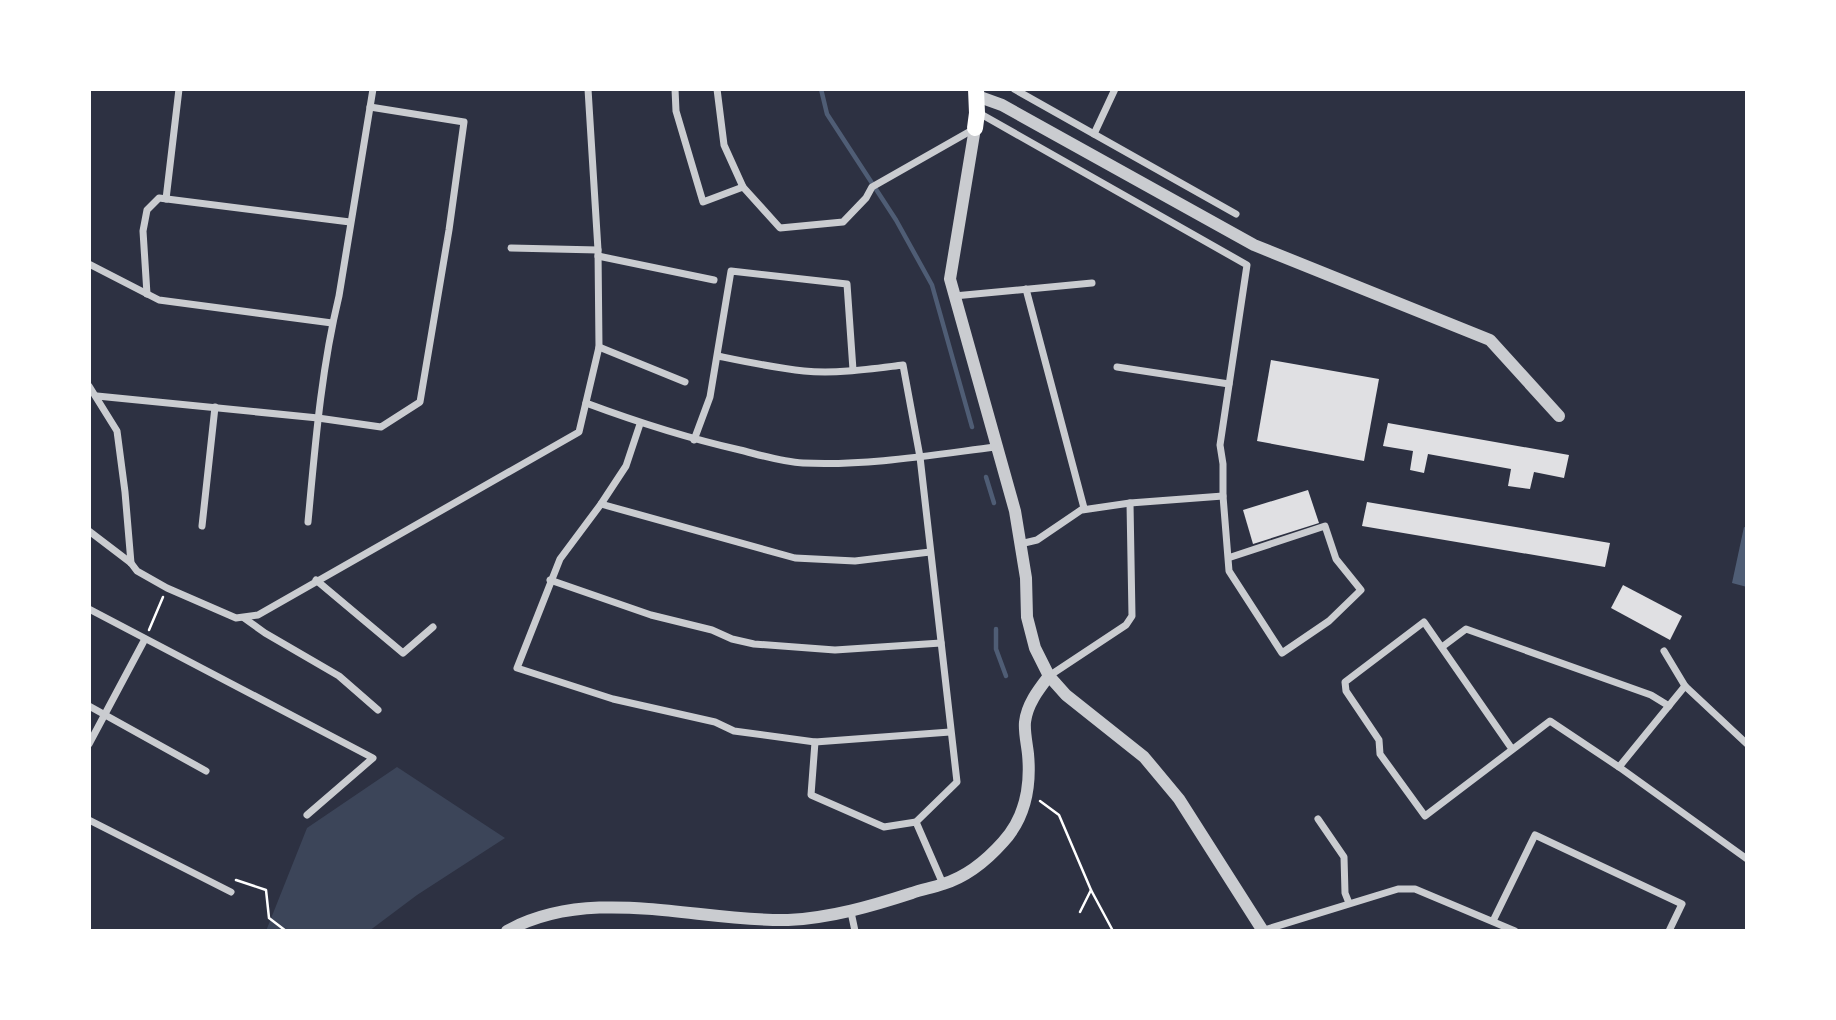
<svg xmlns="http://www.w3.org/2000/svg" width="1836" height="1020" font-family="'Open Sans',sans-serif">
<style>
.green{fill:#3c4559}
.water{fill:#4f5d75}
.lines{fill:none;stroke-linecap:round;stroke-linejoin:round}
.stream{stroke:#4f5d75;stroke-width:4.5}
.building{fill:#e0e0e3}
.path{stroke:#fff;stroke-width:2.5}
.minor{stroke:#caccd0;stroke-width:7}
.tertiary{stroke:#caccd0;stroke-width:12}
.primary{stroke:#fff;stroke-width:16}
</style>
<rect width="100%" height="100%" fill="#2d3142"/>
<path class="green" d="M397 767 505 838 417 895 369 931H266L307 828Z"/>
<path class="water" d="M1744 527 1747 528V587L1732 583Z"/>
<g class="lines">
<g class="stream">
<path d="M821 89 827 114 896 220 932 285 972 427"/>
<path d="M986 477 994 503"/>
<path d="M996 629V649L1006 676"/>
</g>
</g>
<g class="building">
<path d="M1271 360 1379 379 1364 461 1257 441Z"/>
<path d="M1388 423 1569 455 1564 478 1534 472 1530 489 1508 486 1511 469 1428 454 1424 473 1410 470 1413 451 1383 446Z"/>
<path d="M1308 490 1319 523 1253 544 1243 510Z"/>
<path d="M1367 502 1610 543 1605 567 1362 526Z"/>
<path d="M1623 585 1682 616 1670 640 1611 608Z"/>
</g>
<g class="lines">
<g class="path">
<path d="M149 630 163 597"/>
<path d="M1040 801 1059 815 1091 890 1080 912"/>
<path d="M236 880 266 890 269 918 286 931"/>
<path d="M1091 890 1113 931"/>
</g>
<g class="minor">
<path d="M675 89 676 111 703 202 743 187"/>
<path d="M717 89 724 145 743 187 780 228 843 222 866 198 872 187 974 129"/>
<path d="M1014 89 1236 214"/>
<path d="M979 113 1247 265 1220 445 1223 464V496L1229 571 1282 653 1329 621 1361 590 1336 559 1325 526 1228 558"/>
<path d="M1094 134 1115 89"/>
<path d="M166 199 179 89"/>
<path d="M511 248 598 250"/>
<path d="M598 256 714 280"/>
<path d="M89 264 159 300 332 323"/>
<path d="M1026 289 1084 508"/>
<path d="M147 294 143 231 147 210 159 198 350 222"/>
<path d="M954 296 1092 283"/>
<path d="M599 347 685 382"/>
<path d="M718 356C747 362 775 368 804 371 837 374 870 369 903 365L920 457 957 782 916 822 884 827 811 795 815 742"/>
<path d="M1117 367 1229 384"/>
<path d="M89 386 117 431 125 492 131 563"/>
<path d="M97 396 318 418 381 427 420 402 449 230 464 122 370 107"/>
<path d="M586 403C637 422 687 438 740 450 760 455 782 462 803 463 867 466 932 455 995 447"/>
<path d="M640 424 626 466 601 504 560 559 517 668 613 699 715 722 734 731 815 742 950 732"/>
<path d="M694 440 710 397 731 271 847 284 853 370"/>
<path d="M601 504 795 558 855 561 930 552"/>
<path d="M308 522C315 447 321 370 339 296L373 89"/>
<path d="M202 526 215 407"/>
<path d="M89 531 131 563 137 571 167 588 236 618 258 615 579 432 599 347 598 250 588 89"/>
<path d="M1020 544 1037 540 1084 508 1082 510 1130 503 1223 496"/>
<path d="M316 580 403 653 433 627"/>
<path d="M550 580 651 615 712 630 732 639 754 644 835 650 941 643"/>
<path d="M89 609 373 758 307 815"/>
<path d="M244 618 265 633 339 676 378 710"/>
<path d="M1442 647 1466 629 1651 695 1669 706"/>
<path d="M1664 651 1685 686 1747 744"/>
<path d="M1049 676 1126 625 1132 616 1130 503"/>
<path d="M1685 686 1619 767 1747 859"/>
<path d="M89 706 206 771"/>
<path d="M89 744 145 639"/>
<path d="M1512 749 1424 622 1345 682 1346 691 1379 740 1380 754 1425 816 1550 721 1619 767"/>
<path d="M1318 819 1344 857 1345 893 1349 903"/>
<path d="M89 820 231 892"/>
<path d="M916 822 943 884"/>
<path d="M851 912 855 931"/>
<path d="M1493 921 1535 835 1682 904 1669 931"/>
<path d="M1261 931 1398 889H1415L1515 931"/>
</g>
<g class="tertiary">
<path d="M977 96 1002 105 1254 245 1490 340 1559 416"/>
<path d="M975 128 950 279 1015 511 1026 578 1027 617 1035 648 1049 676 1066 695 1144 757 1179 799 1263 931"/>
<path d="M507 931C592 884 696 922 788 920 831 918 872 906 912 893 922 889 933 888 943 884 966 877 987 860 1003 842 1026 817 1031 786 1028 754 1027 744 1024 732 1025 722 1027 704 1039 689 1049 676"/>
</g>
<path class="primary" d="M975 128 977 113 976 89"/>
</g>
<rect width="1836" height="1020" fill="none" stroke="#ffffff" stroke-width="182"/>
</svg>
